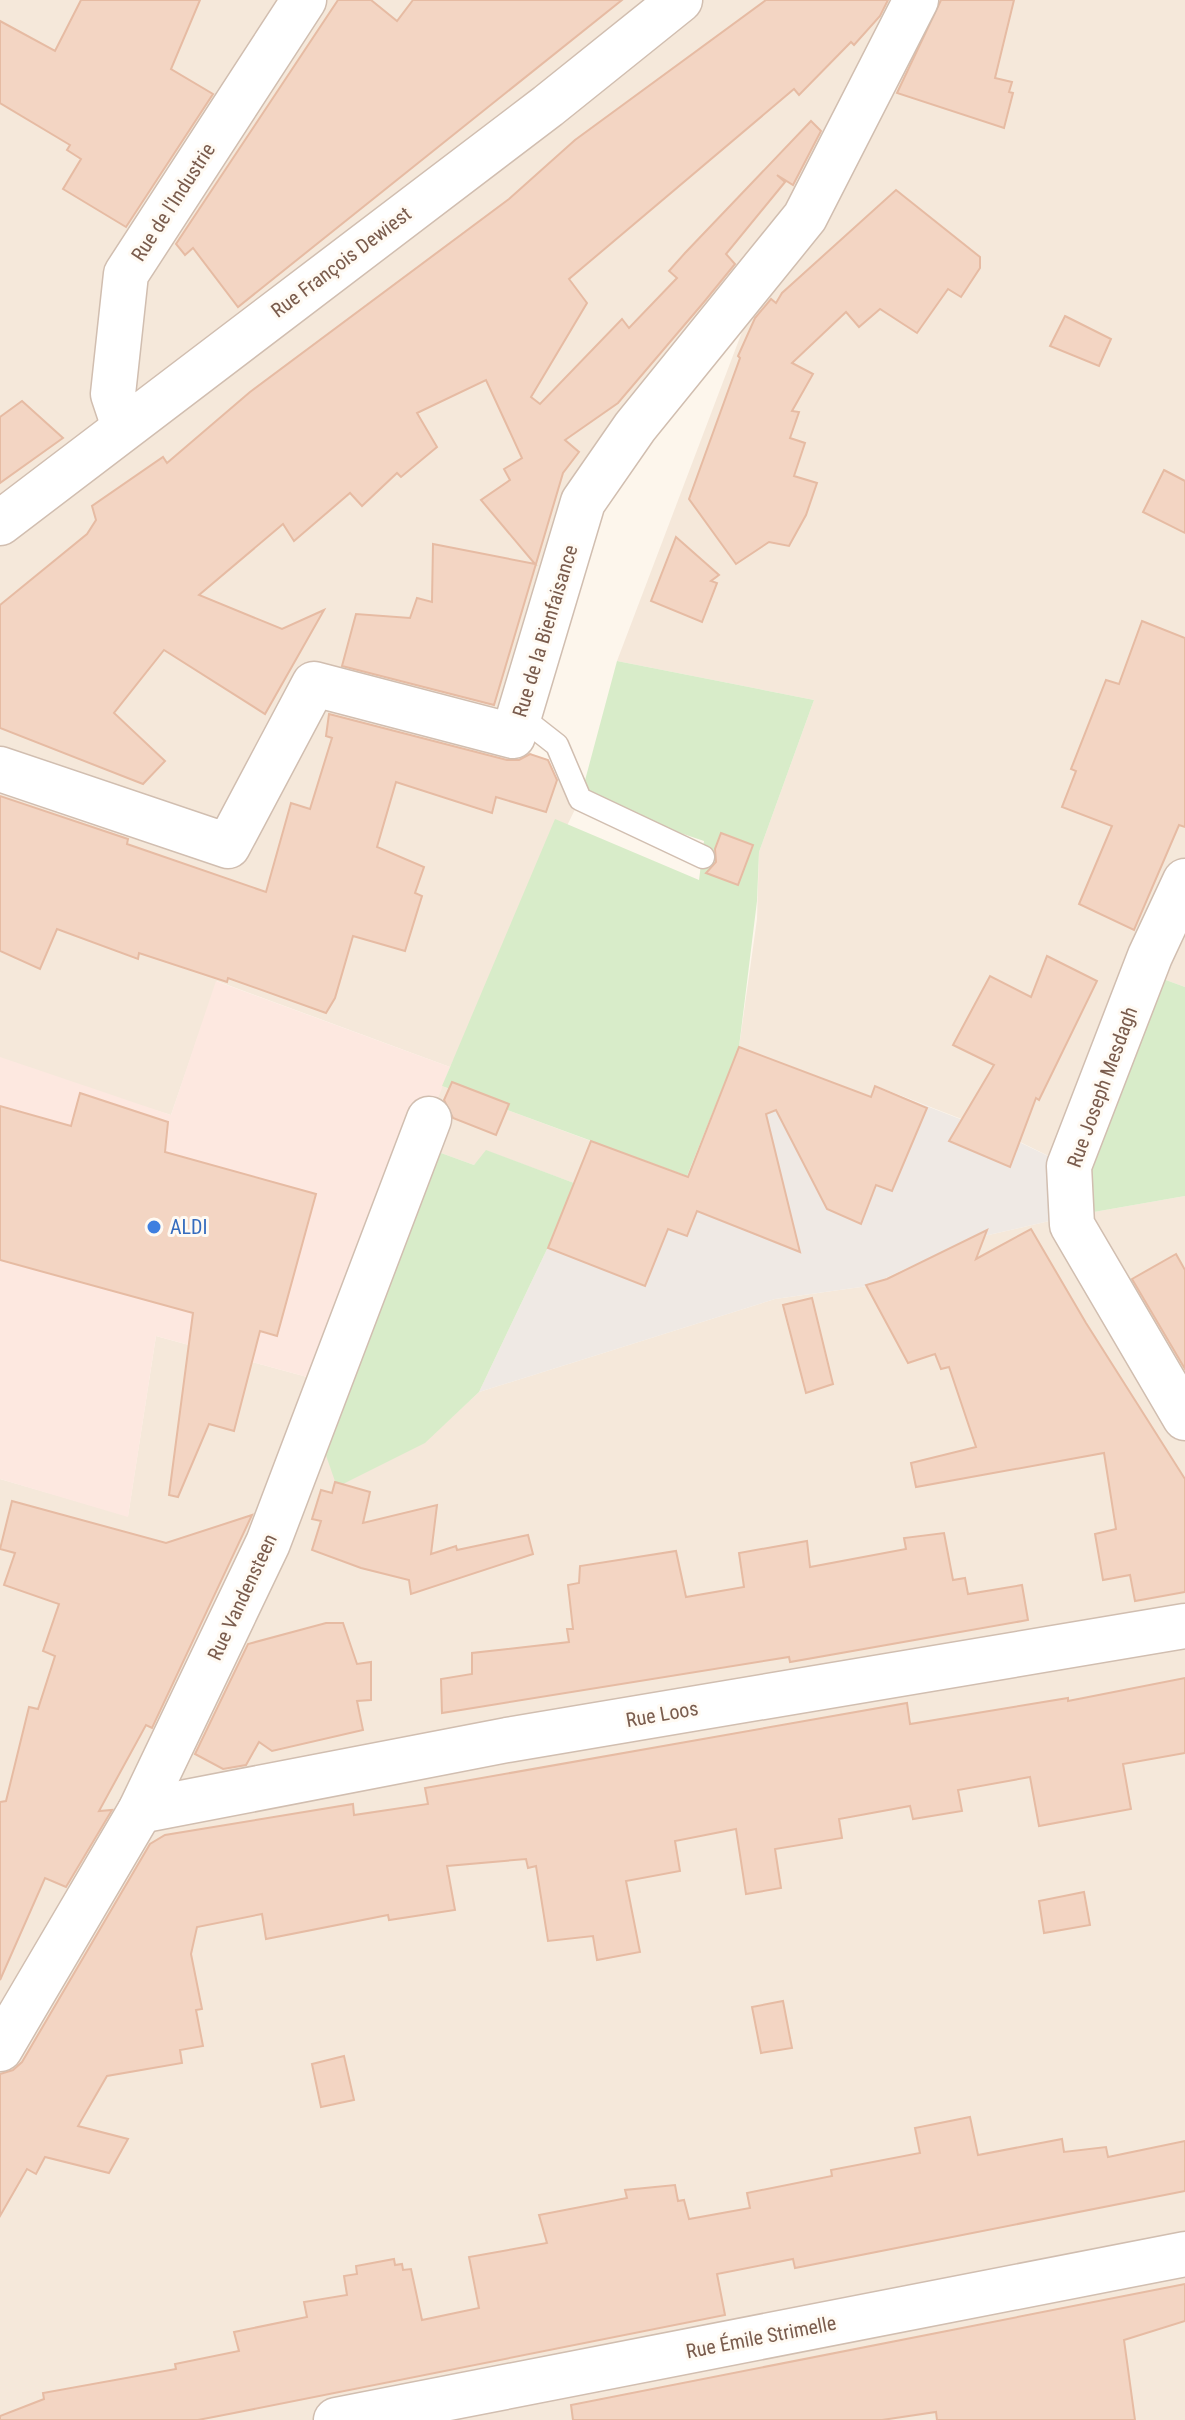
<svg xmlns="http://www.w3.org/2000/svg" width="1185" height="2420" font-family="'Roboto Condensed',sans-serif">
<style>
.residential{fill:#f5e8da}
.commercial{fill:#fde8e0}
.industrial{fill:#efe9e4}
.green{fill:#d8ecc9}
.building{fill:#f3d5c3;stroke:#e6bba3;stroke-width:2}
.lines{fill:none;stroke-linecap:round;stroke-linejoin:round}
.service-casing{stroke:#d1beb0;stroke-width:25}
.minor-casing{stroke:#d1beb0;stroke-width:47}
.tertiary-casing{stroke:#d1beb0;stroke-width:47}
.service{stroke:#fff;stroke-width:22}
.minor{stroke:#fff;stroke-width:44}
.tertiary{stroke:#fff;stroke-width:44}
.shop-dot{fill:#3f7fe0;stroke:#fffaf3;stroke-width:3}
.labels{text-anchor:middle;stroke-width:6;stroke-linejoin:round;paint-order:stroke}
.street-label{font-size:20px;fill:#7a5c4d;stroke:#fffaf3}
.shop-label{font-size:20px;fill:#366cbe;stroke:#fffaf3;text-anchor:start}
</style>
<rect width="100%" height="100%" fill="#fdf6ec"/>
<g class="residential">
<path d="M0 0H916L805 217 583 503 513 736 580 799 450 1067 217 981 171 1115 0 1062Z"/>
<path d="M919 0H1185V865L1069 1166 1016 1140 876 1086 870 1096 739 1047 757 919 759 852 814 700 617 661 745 324Z"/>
<path d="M1185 930V987L1163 979Z"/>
<path d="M442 1086 591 1141 574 1183 487 1151 474 1165 419 1145Z"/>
<path d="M1185 1196V1389L1088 1213Z"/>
<path d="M1071 1216 1185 1406V2420H0V1479L128 1516 156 1336 329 1383 424 1443 479 1392 775 1299 868 1286 971 1239Z"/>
</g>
<path class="commercial" d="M216 981 450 1067 329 1383 156 1336 128 1517 0 1479V1057L171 1115Z"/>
<path class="industrial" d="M739 1047 869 1096 875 1086 1019 1142 1069 1166 1071 1216 971 1239 868 1286 775 1299 479 1392 548 1247 591 1141 687 1176Z"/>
<g class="green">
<path d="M617 661 814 700 759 852 757 901 739 1047 687 1176 442 1086 555 819 699 880 704 841 580 799Z"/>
<path d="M1163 979 1185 987V1196L1071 1216 1090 1175Z"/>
<path d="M419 1145 474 1165 486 1150 574 1183 548 1247 479 1392 425 1443 337 1487 314 1421Z"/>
</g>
<g class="building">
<path d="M81 0H200L171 69 213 94 126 227 63 189 81 159 67 150 70 145 0 103V21L55 51Z"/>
<path d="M338 0H371L397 21 413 0H622L238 307 193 248 185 255 176 244Z"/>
<path d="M766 0H888L880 16 854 45 851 42 799 95 794 89 569 279 587 303 531 397 540 404 622 319 629 328 677 278 669 271 685 253 811 121 821 131 793 185 777 175 785 182 726 254 735 264 704 302 618 403 565 440 579 452 563 473 494 705 342 666 356 614 410 618 417 598 432 602 433 544 535 564 481 500 510 480 504 469 522 458 486 380 417 413 437 447 401 477 397 473 362 506 350 493 294 541 283 524 199 595 282 629 324 610 265 714 164 650 114 713 165 761 143 784 0 728V605L87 534 96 520 92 506 163 457 167 463 250 392 509 199 575 140Z"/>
<path d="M941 0H1014L995 78 1012 82 1009 92 1013 93 1004 128 897 93Z"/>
<path d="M896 190 980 257V268L961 297 948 289 917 333 880 309 859 327 846 312 792 363 813 374 792 411 799 412 790 438 805 443 794 476 817 483 806 515 789 546 769 542 736 564 689 499 740 358 738 356 755 318 771 299 776 303 782 293Z"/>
<path d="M1065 316 1111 339 1099 366 1050 346Z"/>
<path d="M22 401 63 438 0 483V417Z"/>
<path d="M1164 470 1185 481V533L1143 512Z"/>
<path d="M676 537 719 575 711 581 717 583 702 622 651 601Z"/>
<path d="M1142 621 1185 638V827L1179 825 1134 930 1079 904 1112 826 1062 807 1076 771 1071 769 1106 680 1119 684Z"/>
<path d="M329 714 507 760H519L530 754 548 760 557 780 546 812 496 797 492 813 396 782 377 847 424 867 415 893 422 896 405 951 353 936 335 998 326 1013 228 978 227 982 139 953 138 959 57 929 40 969 0 951V796L128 839 127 844 266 892 291 803 310 809 332 738 326 736Z"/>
<path d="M721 833 753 845 738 885 706 873 716 862 715 849Z"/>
<path d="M1047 956 1097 981 1039 1100 1036 1098 1010 1167 949 1141 994 1065 953 1045 990 976 1031 997Z"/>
<path d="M739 1047 871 1097 875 1086 927 1108 892 1191 876 1185 861 1224 827 1209 776 1110 766 1114 800 1252 697 1211 687 1236 668 1229 645 1286 548 1248 591 1141 688 1177Z"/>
<path d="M452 1082 509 1104 496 1135 453 1118 444 1100Z"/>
<path d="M80 1093 168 1122 165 1152 316 1194 277 1336 260 1331 234 1431 209 1424 178 1497 169 1495 193 1313 0 1260V1106L71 1126Z"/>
<path d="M1031 1229 1086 1323 1185 1479V1592L1135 1601 1130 1575 1103 1580 1095 1534 1116 1529 1104 1453 916 1487 911 1463 976 1447 949 1367 941 1369 935 1354 908 1363 866 1285 887 1279 987 1230 976 1259Z"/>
<path d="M1176 1254 1185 1270V1369L1132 1279Z"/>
<path d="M812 1298 833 1384 806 1393 783 1305Z"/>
<path d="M335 1482 370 1492 363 1523 437 1505 431 1554 456 1546 457 1550 528 1535 533 1554 411 1594 409 1580 361 1568 312 1550 321 1521 312 1519 321 1490 332 1493Z"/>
<path d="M12 1501 166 1543 252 1515 152 1728 146 1725 99 1811 112 1810 66 1887 45 1878 0 1980V1802L6 1801 29 1707 38 1709 55 1656 43 1651 59 1604 4 1585 15 1553 0 1549Z"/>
<path d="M944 1533 953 1580 965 1578 968 1594 1022 1585 1028 1620 790 1662 789 1657 442 1713 441 1679 472 1674V1653L569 1642 567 1629H573L568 1585 579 1583 580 1566 676 1551 686 1597 744 1587 739 1553 807 1541 810 1567 906 1549 904 1538Z"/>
<path d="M326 1623H343L357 1664 371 1662V1700L357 1701 363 1730 272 1751 259 1742 246 1765 223 1769 195 1754 248 1644Z"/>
<path d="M1185 1678V1753L1123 1764 1131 1809 1039 1826 1030 1777 958 1790 962 1811 913 1819 910 1806 839 1819 842 1838 775 1849 781 1888 746 1894 736 1829 675 1841 680 1871 626 1881 640 1952 597 1960 593 1936 548 1941 536 1866 528 1868 526 1859 447 1866 455 1910 389 1920 388 1915 266 1939 262 1914 197 1927 191 1954 202 2009 196 2010 203 2046 180 2050 182 2063 107 2076 78 2126 128 2139 109 2173 45 2157 36 2174 27 2169 0 2216V2074L13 2070 22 2062 150 1844 165 1835 353 1804 354 1815 428 1804 425 1788 907 1703 910 1724 1068 1698V1701Z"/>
<path d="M1084 1892 1090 1925 1044 1933 1039 1901Z"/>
<path d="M783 2001 792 2048 761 2053 752 2007Z"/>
<path d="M344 2056 354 2100 321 2107 312 2064Z"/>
<path d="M970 2117 978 2155 1062 2139 1064 2152 1106 2147 1108 2157 1185 2141V2191L795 2268 793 2259 717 2274 725 2315 234 2413 198 2420H0V2416L44 2399 43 2393 176 2369 175 2364 239 2351 234 2332 307 2317 304 2302 347 2295 344 2276 357 2274 356 2266 394 2259 395 2265 402 2264 403 2270 411 2269 422 2320 479 2308 469 2257 547 2243 539 2215 627 2198 625 2190 675 2185 678 2201 684 2200 689 2219 750 2208 747 2193 832 2176 831 2170 920 2153 915 2128Z"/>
<path d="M1185 2284V2321L1124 2340 1135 2420H937L936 2412 882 2420H573L571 2405Z"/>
</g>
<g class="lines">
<defs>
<path id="service" d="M520 716 557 745 580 799 703 857"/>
<g id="minor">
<path d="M124 427 113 394 126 274 304 0"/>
<path d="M0 769 228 846 314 684 513 736 583 502 635 427 805 217 916 0"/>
<path d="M1185 881 1150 956 1069 1166 1072 1225 1185 1418"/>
<path d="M140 1811 507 1740 1185 1626"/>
<path d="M0 2049 140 1811 268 1543 429 1119"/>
<path d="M336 2420 1185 2254"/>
</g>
<path id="tertiary" d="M0 523 548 106 680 0"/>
</defs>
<use href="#service" class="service-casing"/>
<use href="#minor" class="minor-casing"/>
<use href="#tertiary" class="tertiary-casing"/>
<use href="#service" class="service"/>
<use href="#minor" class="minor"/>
<use href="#tertiary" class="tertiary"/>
</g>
<circle class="shop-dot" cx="154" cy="1227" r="8"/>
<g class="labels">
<g class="street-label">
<text transform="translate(173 202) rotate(-57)" y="7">Rue de l'Industrie</text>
<text transform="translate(341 262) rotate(-37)" y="7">Rue François Dewiest</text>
<text transform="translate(545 631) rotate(-73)" y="7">Rue de la Bienfaisance</text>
<text transform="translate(1102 1087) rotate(-70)" y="7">Rue Joseph Mesdagh</text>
<text transform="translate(242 1597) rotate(-65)" y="7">Rue Vandensteen</text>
<text transform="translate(662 1714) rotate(-10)" y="7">Rue Loos</text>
<text transform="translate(761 2337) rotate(-11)" y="7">Rue Émile Strimelle</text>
</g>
<g class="shop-label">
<text x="170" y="1234">ALDI</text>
</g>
</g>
</svg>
